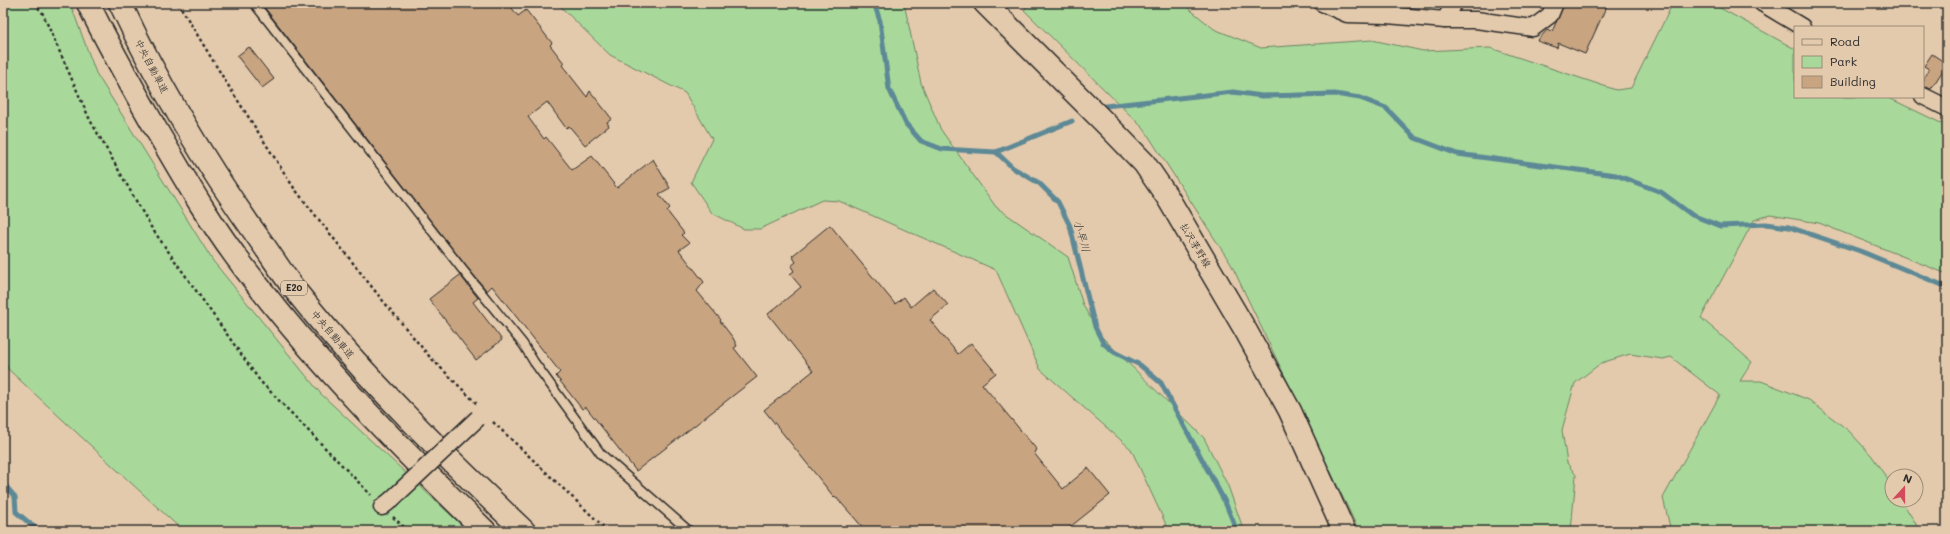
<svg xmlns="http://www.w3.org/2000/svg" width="1950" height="534" font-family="Mali,'Klee One',sans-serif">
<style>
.green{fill:#a8d99a;stroke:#6a8262}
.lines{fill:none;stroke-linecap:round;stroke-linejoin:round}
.stream{stroke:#5d8996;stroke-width:5}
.building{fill:#c8a481;stroke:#2b2b2b}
.service-casing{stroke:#2b2b2b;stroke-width:11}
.minor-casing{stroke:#2b2b2b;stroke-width:19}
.secondary-casing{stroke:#2b2b2b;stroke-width:25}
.motorway-casing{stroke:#2b2b2b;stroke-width:25}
.path{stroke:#2b2b2b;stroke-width:2.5;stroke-dasharray:3 3;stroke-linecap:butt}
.service{stroke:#e4caac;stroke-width:8}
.minor{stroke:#e4caac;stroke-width:16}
.secondary{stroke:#e4caac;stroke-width:22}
.motorway{stroke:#e4caac;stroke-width:22}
.minor-bridge-casing{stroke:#2b2b2b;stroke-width:19;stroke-linecap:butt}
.minor-bridge{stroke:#e4caac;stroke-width:16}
.labels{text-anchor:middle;stroke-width:3;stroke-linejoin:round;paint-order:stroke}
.shield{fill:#e4caac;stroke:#625b52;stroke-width:1}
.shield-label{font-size:9px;font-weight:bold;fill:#2b2b2b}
.street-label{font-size:10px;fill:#2b2b2b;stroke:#e4caac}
.water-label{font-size:11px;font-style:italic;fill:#333b3d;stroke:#e4caac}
</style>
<rect width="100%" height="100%" fill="#e4caac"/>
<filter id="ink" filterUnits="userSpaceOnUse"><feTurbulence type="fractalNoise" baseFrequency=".025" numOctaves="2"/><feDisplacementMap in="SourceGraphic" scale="8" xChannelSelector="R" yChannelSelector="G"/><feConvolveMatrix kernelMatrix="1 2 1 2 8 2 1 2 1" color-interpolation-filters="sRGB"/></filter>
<g filter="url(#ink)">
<g class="green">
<path d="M3 3H70L96 73 213 261 321 394 468 531H183L9 370 3 360Z"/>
<path d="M557 3H904L921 83 941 130 996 207 1068 257 1083 305 1099 334 1204 438 1228 486 1244 531H1169L1131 449 1040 369 996 270 839 201 822 200 760 229H744L712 213 691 182 712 139 685 93 610 55Z"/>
<path d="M1030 3H1182L1214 29 1261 48 1372 40 1423 51 1490 48 1616 90 1631 88 1673 3H1711L1795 49V97H1887L1947 126V274L1819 223 1770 215 1754 220 1701 318 1752 362 1740 381H1761L1809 400 1849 431 1872 456 1892 486V500H1901L1916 524 1918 531H1671L1663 498 1720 395 1671 357 1663 359 1630 354 1601 363 1575 383 1562 430 1567 463 1576 475 1571 531H1359L1231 264 1144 129 1024 10Z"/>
</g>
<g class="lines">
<g class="stream">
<path d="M874 3 880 21 889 89 906 124 921 141 942 149 996 152 1013 168 1039 183 1058 202 1070 226 1095 327 1103 343 1114 352 1140 365 1161 383 1225 502 1237 531"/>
<path d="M1105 106 1233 92 1262 96 1335 94 1360 98 1386 108 1415 138 1457 154 1616 175 1661 192 1692 215 1720 226 1766 224 1789 227 1860 251 1947 287"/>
<path d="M996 152 1072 121"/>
<path d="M3 483 15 497 16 512 39 531"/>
</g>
</g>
<g class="building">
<path d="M261 3H508L518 16 526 10 552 43 550 45 564 63 562 65 587 97 590 91 612 119 607 122 609 126 585 145 569 126 566 128 547 102 528 117 544 139 546 137 572 170 592 156 617 188 653 159 670 188 659 194 670 208 667 211 684 233 681 235 689 243 679 250 704 282 697 291 721 320 720 321 733 338 737 346 734 348 757 377 636 471 586 407 582 409 556 376 560 372 492 286 487 291 466 266Z"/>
<path d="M1564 3H1608L1585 54 1558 43 1557 48 1537 41 1547 30 1552 32Z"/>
<path d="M249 47 274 79 262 88 237 56Z"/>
<path d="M1932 54 1947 64 1931 89 1923 87V78L1929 69 1924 66Z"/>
<path d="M830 225 895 304 904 297 911 307 933 288 948 305 930 320 958 354 971 343 996 373 982 384 1037 450 1034 453 1063 489 1088 468 1110 495 1065 531H866L835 496 834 497 764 410 813 371 768 314 801 287 790 274 794 271 791 266 796 262 792 256Z"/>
<path d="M460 275 478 298 473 302 502 340 476 360 429 299Z"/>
</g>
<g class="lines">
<defs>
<path id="service" d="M254 3 462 269 523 344 534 362 601 454 689 531"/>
<g id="minor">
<path d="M1322 3 1347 14 1387 15 1445 20H1476L1533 28 1550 15 1555 3"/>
<path d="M1762 3 1802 27"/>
<path d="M1445 20 1454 3"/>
<path d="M1923 96 1947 108"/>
<path d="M382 507 391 500"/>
</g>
<path id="secondary" d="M985 3 1115 133 1144 163 1168 198 1246 331 1290 411 1344 531"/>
<g id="motorway">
<path d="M88 3C110 49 136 94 161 138 187 183 214 229 246 270 317 364 401 449 485 531"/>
<path d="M120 3C159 86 207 166 260 240 273 258 285 278 299 295 367 380 445 456 524 531"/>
</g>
</defs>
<use href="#service" class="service-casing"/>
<use href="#minor" class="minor-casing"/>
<use href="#secondary" class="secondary-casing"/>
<use href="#motorway" class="motorway-casing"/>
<g class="path">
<path d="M34 3 42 12 90 120 151 227 260 381 371 495"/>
<path d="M178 3 226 82 294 188 379 296 429 356 477 404"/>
<path d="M493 422 608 531"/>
<path d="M393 517 408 531"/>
</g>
<use href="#service" class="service"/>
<use href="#minor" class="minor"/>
<use href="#secondary" class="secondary"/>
<use href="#motorway" class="motorway"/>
<defs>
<path id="minor-bridge" d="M391 500 478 418"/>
</defs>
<use href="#minor-bridge" class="minor-bridge-casing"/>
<use href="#minor-bridge" class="minor-bridge"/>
</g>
</g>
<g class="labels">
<rect class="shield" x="281" y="281" width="26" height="14" rx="3"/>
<g class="shield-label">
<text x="294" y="291">E20</text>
</g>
<g class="street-label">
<text transform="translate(152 66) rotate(62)" y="4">中央自動車道</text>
<text transform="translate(1196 245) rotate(59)" y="4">払沢茅野線</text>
<text transform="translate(333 334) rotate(49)" y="4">中央自動車道</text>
</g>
<g class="water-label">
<text transform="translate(1082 236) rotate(74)" y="4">小早川</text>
</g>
</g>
<rect width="1950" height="534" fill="none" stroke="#e4caac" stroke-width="16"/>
<rect x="8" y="8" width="1934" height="518" fill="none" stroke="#2b2b2b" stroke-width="1.5" filter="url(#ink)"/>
<rect x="1794" y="26" width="130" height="72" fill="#e4caac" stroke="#9a8a78"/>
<rect x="1802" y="39" width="20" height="6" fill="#e4caac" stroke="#9a8a78"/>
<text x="1830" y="46" font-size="12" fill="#2b2b2b">Road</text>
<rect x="1802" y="56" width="20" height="12" fill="#a8d99a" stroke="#9a8a78"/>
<text x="1830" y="66" font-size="12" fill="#2b2b2b">Park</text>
<rect x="1802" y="76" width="20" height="12" fill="#c8a481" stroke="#9a8a78"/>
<text x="1830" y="86" font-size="12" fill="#2b2b2b">Building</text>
<g transform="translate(1904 488) rotate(21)"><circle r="19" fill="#e4caac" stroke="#9a8a78"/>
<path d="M0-3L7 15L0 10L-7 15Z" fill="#d1495b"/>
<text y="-6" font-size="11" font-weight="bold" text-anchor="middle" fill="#2b2b2b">N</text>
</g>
</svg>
